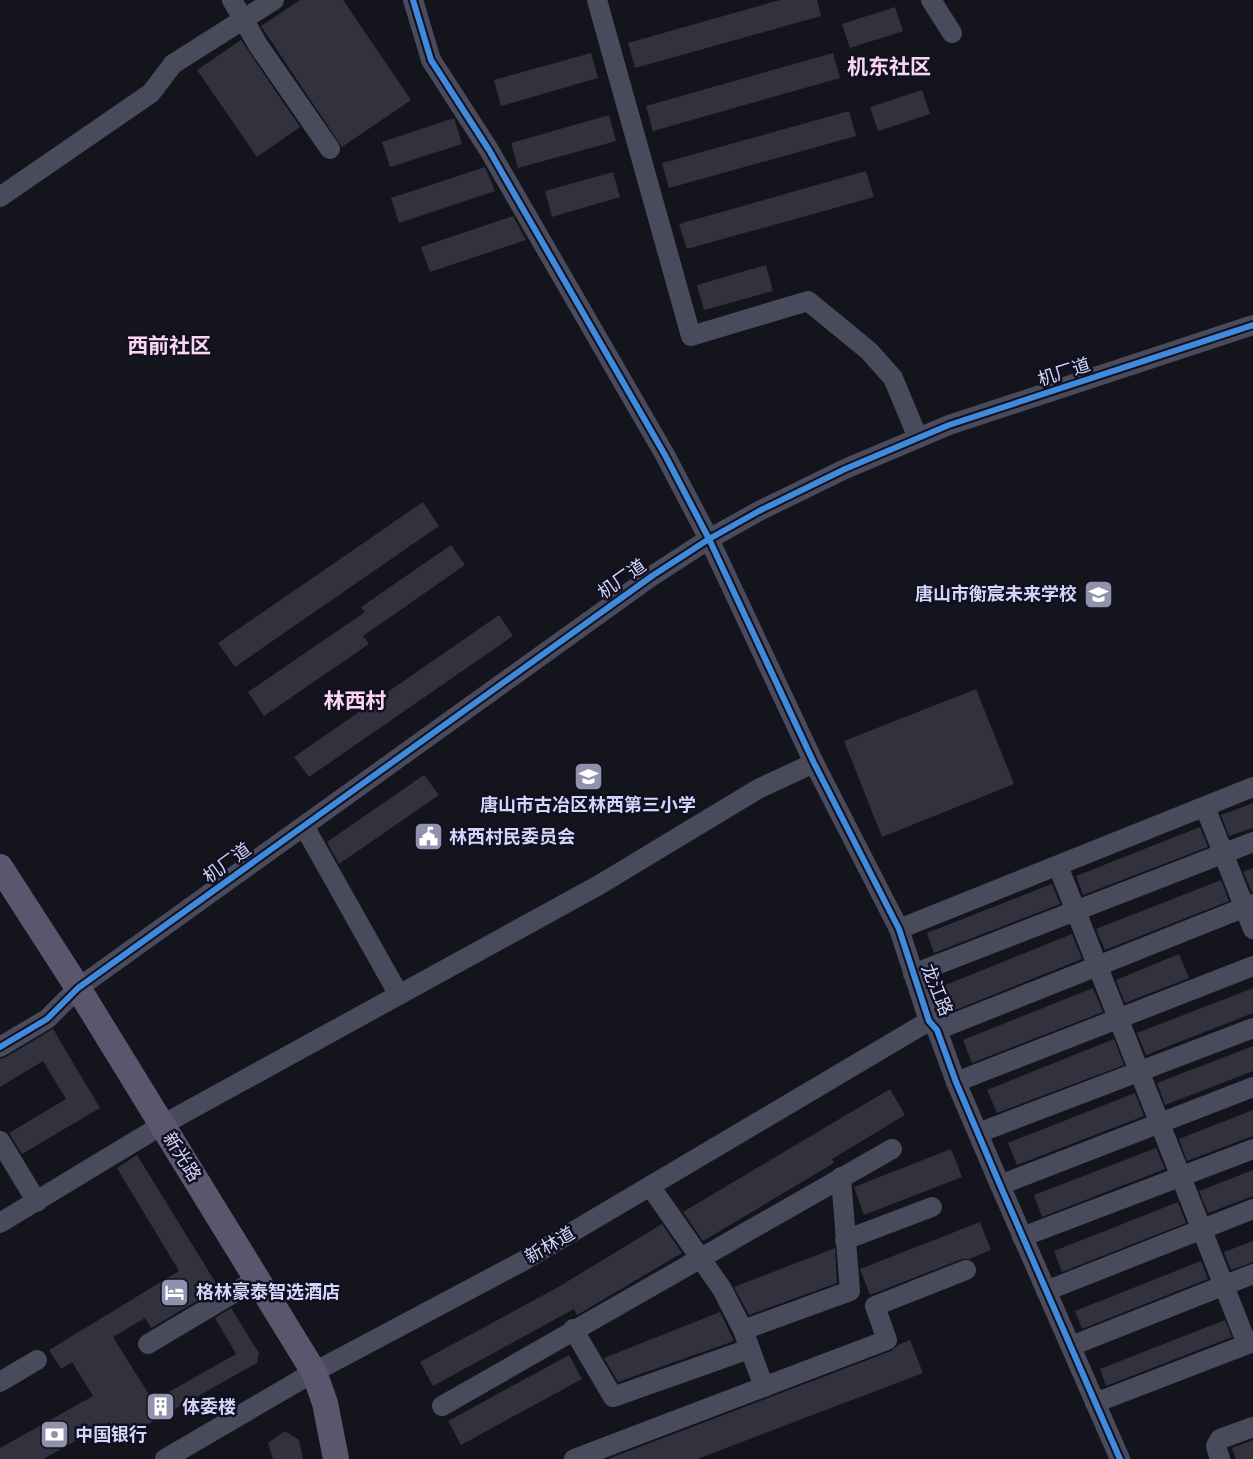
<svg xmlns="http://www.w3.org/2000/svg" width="1253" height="1459" font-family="Figtree,'Noto Sans SC',sans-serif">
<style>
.building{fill:#32323f}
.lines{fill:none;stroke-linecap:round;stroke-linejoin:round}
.minor{stroke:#4a4a5d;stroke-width:20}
.major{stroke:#5b556e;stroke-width:26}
.cycleway-casing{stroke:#111021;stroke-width:10}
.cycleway{stroke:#408adc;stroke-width:6}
.labels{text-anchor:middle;stroke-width:5;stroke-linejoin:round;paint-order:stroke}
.street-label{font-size:18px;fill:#d5d4fb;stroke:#111021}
.poi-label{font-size:18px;font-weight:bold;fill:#d5d4fb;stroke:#111021;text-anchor:start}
.quarter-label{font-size:21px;font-weight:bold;fill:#fbd6f1;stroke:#111021}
</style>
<rect width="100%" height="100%" fill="#14141d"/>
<g class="building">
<path d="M300 0H343L411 100 342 147 261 26Z"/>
<path d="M780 0H817L821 16 635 68 628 43Z"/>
<path d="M895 7 903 31 850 48 842 24Z"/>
<path d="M241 40 300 127 257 157 197 70Z"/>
<path d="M591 53 598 78 501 106 494 80Z"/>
<path d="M833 53 840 78 653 131 646 106Z"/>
<path d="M922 90 930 114 878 131 870 107Z"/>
<path d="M849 111 856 136 669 188 662 163Z"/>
<path d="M609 115 616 141 518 168 511 143Z"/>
<path d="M454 118 462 144 390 167 382 142Z"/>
<path d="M485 167 495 191 399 223 391 198Z"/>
<path d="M866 171 874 197 687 249 679 224Z"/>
<path d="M613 172 620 197 552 217 545 191Z"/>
<path d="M513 216 526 240 430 272 421 247Z"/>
<path d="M766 265 773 291 704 310 697 285Z"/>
<path d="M423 502 439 526 235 667 218 643Z"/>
<path d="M451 545 465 565 363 636 369 644 264 716 248 692 365 612 361 607Z"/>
<path d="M499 615 513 636 309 777 294 757Z"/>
<path d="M976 689 1014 784 882 837 844 741Z"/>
<path d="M424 775 439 795 339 864 327 842Z"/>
<path d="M1253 803V828L1229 836 1221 815Z"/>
<path d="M1200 827 1208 847 1083 895 1076 876Z"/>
<path d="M1253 868V892H1252L1243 872Z"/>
<path d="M1221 880 1229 901 1105 950 1096 929Z"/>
<path d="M1052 884 1060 904 934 953 927 933Z"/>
<path d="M1072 934 1082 959 953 1011 943 986Z"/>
<path d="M1179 954 1189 978 1125 1003 1116 980Z"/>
<path d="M1093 988 1103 1012 972 1063 963 1040Z"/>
<path d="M1253 988V1013L1146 1055 1137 1033Z"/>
<path d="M53 1029 100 1108 22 1154 9 1133 66 1099 43 1061 0 1087V1059L6 1057Z"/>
<path d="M1114 1039 1124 1065 997 1113 987 1090Z"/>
<path d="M1253 1046V1071L1165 1105 1157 1083Z"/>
<path d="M890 1089 905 1115 832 1159 834 1163 703 1241 683 1212Z"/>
<path d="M1135 1093 1144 1116 1017 1165 1008 1143Z"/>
<path d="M1253 1110V1136L1187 1161 1179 1139Z"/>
<path d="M1156 1148 1165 1169 1042 1217 1034 1195Z"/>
<path d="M951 1149 962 1177 864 1215 854 1187Z"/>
<path d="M137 1155 219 1288 151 1328 145 1318 113 1337 153 1401 236 1354 215 1318 231 1308 259 1353 257 1363 120 1440 110 1422 43 1459H0V1448L93 1396 72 1362 61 1369 49 1350 179 1271 117 1168Z"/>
<path d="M1253 1170V1196L1208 1213 1199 1191Z"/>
<path d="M1178 1202 1186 1223 1062 1272 1054 1251Z"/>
<path d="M980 1222 991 1250 969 1259H962L870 1295 860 1269Z"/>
<path d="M662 1224 682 1253 577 1315 574 1309 433 1386 420 1362 560 1286Z"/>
<path d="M1253 1241V1262L1231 1270 1224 1252Z"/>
<path d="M835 1248 837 1283 749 1315 734 1287Z"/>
<path d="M1201 1261 1208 1279 1082 1329 1075 1311Z"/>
<path d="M720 1312 734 1341 618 1382 604 1358Z"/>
<path d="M1225 1320 1232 1337 1106 1386 1100 1369Z"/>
<path d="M910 1340 923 1373 697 1459H608L891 1351 898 1345Z"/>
<path d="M569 1355 582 1379 461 1445 448 1421Z"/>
<path d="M285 1431 299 1440 303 1459H273L268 1443Z"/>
<path d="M1253 1440V1459H1236L1232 1448Z"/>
</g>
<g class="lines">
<g class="minor">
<path d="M232 0 258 45 330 149"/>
<path d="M413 0 431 60 489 150 665 455 709 539 814 763 899 929 929 1021 937 1030 956 1082 1000 1185 1120 1459"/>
<path d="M597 0 691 336 808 301 869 351 893 378 918 438"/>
<path d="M931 0 952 33"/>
<path d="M0 197 151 93 173 64 274 0"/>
<path d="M1205 807 1253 929"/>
<path d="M304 826 399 995"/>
<path d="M1058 866 1247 1344"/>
<path d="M899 929 1253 787"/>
<path d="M913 974 1253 842"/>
<path d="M937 1030 1253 904"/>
<path d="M0 1047 47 1019 78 988 652 576 709 539 759 511 845 469 949 425 1253 325"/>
<path d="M956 1082 1253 966"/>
<path d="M978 1133 1253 1028"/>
<path d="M0 1141 37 1202"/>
<path d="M1000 1185 1253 1087"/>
<path d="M650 1186 722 1289 743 1330 764 1387"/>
<path d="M0 1223 162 1125 599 885 758 789 814 763"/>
<path d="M1022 1237 1253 1149"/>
<path d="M845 1240 932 1207"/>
<path d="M1046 1291 1253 1209"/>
<path d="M573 1329 613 1397 749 1349"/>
<path d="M743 1330 850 1291 841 1177"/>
<path d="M148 1344 257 1279"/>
<path d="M1071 1346 1253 1274"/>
<path d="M0 1382 37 1360"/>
<path d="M1095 1403 1253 1342"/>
<path d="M442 1406 892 1149"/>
<path d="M165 1459 314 1372 525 1260 929 1021"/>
<path d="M574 1459 887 1340 875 1306 966 1270"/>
<path d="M1220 1459 1216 1446 1220 1439 1253 1427"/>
</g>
<path class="major" d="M0 867 78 988 314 1372 325 1403 336 1459"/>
<defs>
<g id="cycleway">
<path d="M413 0 431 60 489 150 665 455 709 539 814 763 899 929 929 1021 937 1030 956 1082 1000 1185 1120 1459"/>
<path d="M0 1047 47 1019 78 988 652 576 709 539 759 511 845 469 949 425 1253 325"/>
</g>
</defs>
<use href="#cycleway" class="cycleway-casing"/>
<use href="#cycleway" class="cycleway"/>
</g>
<defs>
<symbol id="school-square" viewBox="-11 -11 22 22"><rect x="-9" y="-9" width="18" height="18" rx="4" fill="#9191ad" stroke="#111021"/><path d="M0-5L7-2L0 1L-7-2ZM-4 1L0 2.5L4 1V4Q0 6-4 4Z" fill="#fff"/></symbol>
<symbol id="civic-square" viewBox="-11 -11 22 22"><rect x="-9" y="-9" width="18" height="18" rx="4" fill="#9191ad" stroke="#111021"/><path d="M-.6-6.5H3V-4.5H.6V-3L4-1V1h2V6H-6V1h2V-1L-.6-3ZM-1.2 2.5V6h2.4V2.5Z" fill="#fff"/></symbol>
<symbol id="hotel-square" viewBox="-11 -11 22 22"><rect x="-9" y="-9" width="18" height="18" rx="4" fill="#9191ad" stroke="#111021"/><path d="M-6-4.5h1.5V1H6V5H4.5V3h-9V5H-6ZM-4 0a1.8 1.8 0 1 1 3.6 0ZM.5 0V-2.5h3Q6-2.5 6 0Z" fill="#fff"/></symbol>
<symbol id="building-square" viewBox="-11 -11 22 22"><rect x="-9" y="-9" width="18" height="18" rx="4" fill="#9191ad" stroke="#111021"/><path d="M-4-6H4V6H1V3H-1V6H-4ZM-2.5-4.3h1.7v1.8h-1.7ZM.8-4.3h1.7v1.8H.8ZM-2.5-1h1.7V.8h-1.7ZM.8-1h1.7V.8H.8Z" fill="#fff"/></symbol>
<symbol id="bank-square" viewBox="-11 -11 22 22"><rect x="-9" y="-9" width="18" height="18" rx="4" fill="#9191ad" stroke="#111021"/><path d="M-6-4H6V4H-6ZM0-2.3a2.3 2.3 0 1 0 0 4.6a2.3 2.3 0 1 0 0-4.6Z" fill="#fff"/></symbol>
</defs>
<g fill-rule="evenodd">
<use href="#school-square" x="1082" y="578" width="33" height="33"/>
<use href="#school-square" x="572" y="760" width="33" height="33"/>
<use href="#civic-square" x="412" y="820" width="33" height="33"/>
<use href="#hotel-square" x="158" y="1276" width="33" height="33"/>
<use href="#building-square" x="144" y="1390" width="33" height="33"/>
<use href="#bank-square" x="38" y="1418" width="33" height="33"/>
</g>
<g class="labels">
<g class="street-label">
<text transform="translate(1064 372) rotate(-18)" y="6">机厂道</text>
<text transform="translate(622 579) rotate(-35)" y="6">机厂道</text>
<text transform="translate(227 863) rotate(-36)" y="6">机厂道</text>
<text transform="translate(937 990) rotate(68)" y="6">龙江路</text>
<text transform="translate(182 1157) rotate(58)" y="6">新光路</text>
<text transform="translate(550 1245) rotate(-30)" y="6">新林道</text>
</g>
<g class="poi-label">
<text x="1077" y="600" text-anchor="end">唐山市衡宸未来学校</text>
<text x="588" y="811" text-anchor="middle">唐山市古冶区林西第三小学</text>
<text x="449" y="843">林西村民委员会</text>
<text x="196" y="1298">格林豪泰智选酒店</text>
<text x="182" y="1413">体委楼</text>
<text x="75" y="1441">中国银行</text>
</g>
<g class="quarter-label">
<text x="889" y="74">机东社区</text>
<text x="169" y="353">西前社区</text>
<text x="355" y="708">林西村</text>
</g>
</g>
</svg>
